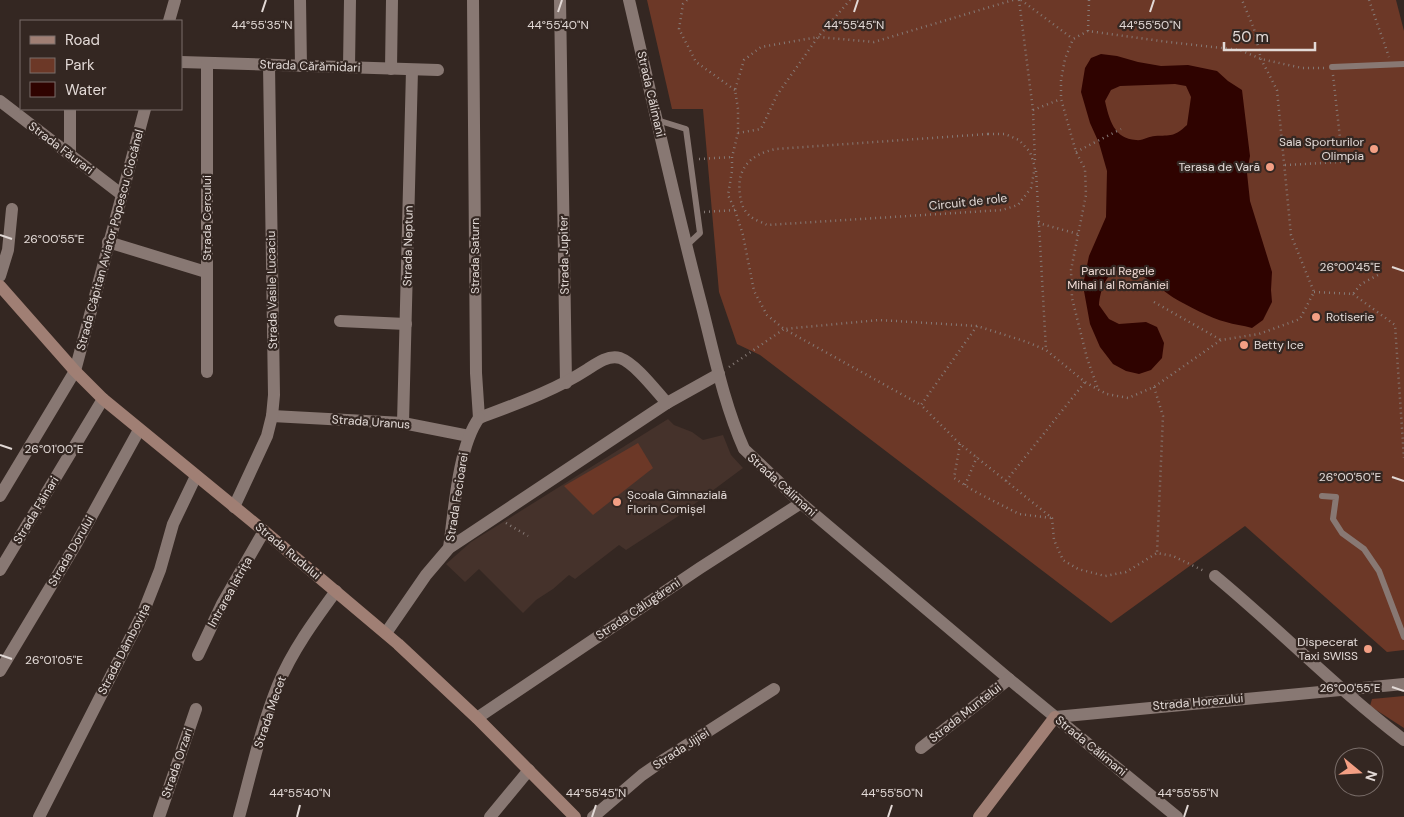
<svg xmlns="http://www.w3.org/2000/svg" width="1404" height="817" font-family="'DM Sans',sans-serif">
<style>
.built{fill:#45322b}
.green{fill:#6c3827}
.water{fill:#2f0300;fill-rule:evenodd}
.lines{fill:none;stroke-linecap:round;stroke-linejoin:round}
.path{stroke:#867a76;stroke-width:2.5;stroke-dasharray:1 4;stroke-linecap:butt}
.lane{stroke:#887873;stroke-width:6}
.street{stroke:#887873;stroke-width:12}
.secondary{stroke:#a07f74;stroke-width:12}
.ticks{fill:none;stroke:#e2d9d6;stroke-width:2}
.poi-dot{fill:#f39f84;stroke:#342722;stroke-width:2}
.labels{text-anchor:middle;stroke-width:4.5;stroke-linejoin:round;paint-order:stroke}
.street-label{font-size:12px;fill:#e2d9d6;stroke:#342722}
.poi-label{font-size:12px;fill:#e2d9d6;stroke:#342722;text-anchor:end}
.park-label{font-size:12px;fill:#f0dbd5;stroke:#342722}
.ticks-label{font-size:12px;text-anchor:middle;fill:#e2d9d6;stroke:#342722;stroke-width:4.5;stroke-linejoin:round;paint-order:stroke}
</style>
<rect width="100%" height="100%" fill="#342722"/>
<path class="built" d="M668 419 674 425 692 432 703 440 723 435 731 455 743 468 677 517 626 550 619 545 575 579 569 575 553 589 536 600 523 613 479 569 465 582 446 564 471 542Z"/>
<g class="green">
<path d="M647 0H1396L1404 31V650L1387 652 1245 526 1111 623 760 355 737 344 719 292 703 109H672Z"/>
<path d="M638 443 653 468 593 515 564 486Z"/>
<path d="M1404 696V728L1370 706 1372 699Z"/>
</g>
<path class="water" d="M1101 54 1117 56 1138 62 1161 66 1188 65 1217 71 1228 81 1242 90 1250 156 1247 173 1250 201 1272 272 1271 290 1272 302 1263 320 1252 328C1243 325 1234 325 1226 322 1210 318 1188 306 1174 298 1163 291 1136 268 1125 269 1106 269 1100 291 1099 305L1109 319 1119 324 1146 322 1157 327 1164 343 1162 358 1151 370 1139 374 1126 371 1113 364 1100 347 1090 324 1084 291V280L1089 256 1106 217 1107 171 1099 143 1090 123 1081 92 1085 68 1091 58ZM1175 84 1186 86 1191 97 1187 125C1174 137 1171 135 1155 136 1149 136 1143 141 1136 140 1114 139 1109 119 1105 101L1111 90 1120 86Z"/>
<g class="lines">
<g class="path">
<path d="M687 0 683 4 679 29 696 62 735 90"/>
<path d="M1013 0 874 42 818 37 761 47 744 60 735 90 738 109V133L732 157V171L728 195 735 210 743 235 754 291 767 315 784 329 879 320 977 326 1027 342 1046 350 1085 382 1099 390 1107 394 1128 398 1154 387 1221 340 1259 334 1300 319 1314 292 1291 235 1277 90 1261 59 1254 29 1242 0"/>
<path d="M1019 0 1033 110 1035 163"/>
<path d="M1021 0 1073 39"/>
<path d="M1089 0 1088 31 1168 42 1240 50 1261 59 1302 68H1325"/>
<path d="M1369 0 1389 57"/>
<path d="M1088 31 1073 39 1065 59 1061 80V99L1076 152 1085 169 1086 195 1071 270 1072 298 1087 358 1098 389"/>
<path d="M1333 75 1341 147"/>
<path d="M1033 110 1061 99"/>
<path d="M738 133 761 129 777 95 818 37 850 0"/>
<path d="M988 134H1005L1019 140 1030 152 1035 167 1031 188 1018 205 1002 210 767 225C762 222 754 220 750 216 743 210 741 203 740 195 736 168 751 154 776 149Z"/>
<path d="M1076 152 1121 129"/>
<path d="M699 159 732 157"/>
<path d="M1285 165 1341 162"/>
<path d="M1036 171 1046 350"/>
<path d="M704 212 735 210"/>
<path d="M1038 223 1078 234"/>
<path d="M1314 292 1353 294 1361 284 1378 275"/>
<path d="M1353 294 1395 325 1404 458"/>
<path d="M1154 302 1221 340"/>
<path d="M977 326 921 405 960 444 1052 518 1054 540 1063 560 1078 569 1105 576 1126 572 1157 553 1173 556 1204 571"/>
<path d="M729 367 784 329 921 405"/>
<path d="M1154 387 1163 416 1157 553"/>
<path d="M960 444 954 478 974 491 1019 514 1051 518"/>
<path d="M1006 481 1085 382"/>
<path d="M965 485 977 457"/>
<path d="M506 523 528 536"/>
</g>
<g class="lane">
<path d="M1332 67 1404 64"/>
<path d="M657 120 686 129 700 233 687 245"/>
<path d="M1322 496 1336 497 1333 519 1342 533 1364 549 1379 571 1404 637"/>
</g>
<g class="street">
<path d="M300 0 301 66"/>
<path d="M473 0 476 373 479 418"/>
<path d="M560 0 566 383"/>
<path d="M629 0C653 102 675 205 702 307 714 354 724 404 744 449L801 503 1009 679 1177 817"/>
<path d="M169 21 175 0"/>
<path d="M181 62 438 70"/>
<path d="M349 67 350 0"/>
<path d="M391 69 392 0"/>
<path d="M0 101 121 194"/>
<path d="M70 154V109"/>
<path d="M108 242 206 272"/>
<path d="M0 276 8 250 12 209"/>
<path d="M340 321 406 324"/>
<path d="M207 372V63"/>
<path d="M272 416 403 423 469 436"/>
<path d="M479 418C516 404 554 391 588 369 597 363 608 355 620 358 636 364 656 391 667 403"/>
<path d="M403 423 412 70"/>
<path d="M0 496 75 371 145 109"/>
<path d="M234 507 267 436 272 416 274 395 269 65"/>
<path d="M449 548C454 512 458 447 479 418"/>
<path d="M0 570 103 399"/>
<path d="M1215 576C1279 629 1337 689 1404 740"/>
<path d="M386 633 426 575 449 548 667 403 719 374"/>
<path d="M198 655 222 604 264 531"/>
<path d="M0 671 75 546 139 430"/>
<path d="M1055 717 1404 684"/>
<path d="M477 718 700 568 801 503"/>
<path d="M921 748 1009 679"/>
<path d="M39 817 143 613 160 570 173 524 196 476"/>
<path d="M159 817 196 709"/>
<path d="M239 817C251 773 261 727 278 685 292 651 314 621 336 591"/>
<path d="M490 817 529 770"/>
<path d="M593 817 642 775 665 759 774 689"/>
</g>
<g class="secondary">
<path d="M0 286 75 371 103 399 264 531 398 644 477 718 575 817"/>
<path d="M979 817 1055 717"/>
</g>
</g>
<path class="ticks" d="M262 12 266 0M558 12 562 0M854 12 858 0M1150 12 1154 0M0 235 12 239M1392 267 1404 271M0 445 12 449M1392 477 1404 481M0 655 12 659M1392 687 1404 691M297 817 300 805M592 817 596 805M888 817 892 805M1184 817 1188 805"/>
<g class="poi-dot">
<circle cx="1374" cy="149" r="5"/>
<circle cx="1270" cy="167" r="5"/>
<circle cx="1316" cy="317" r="5"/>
<circle cx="1244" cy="345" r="5"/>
<circle cx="617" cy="502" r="5"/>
<circle cx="1368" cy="649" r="5"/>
</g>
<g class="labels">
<g class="street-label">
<text transform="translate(310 66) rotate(2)" y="4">Strada Cărămidari</text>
<text transform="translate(651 94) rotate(77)" y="4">Strada Călimani</text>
<text transform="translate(61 148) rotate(37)" y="4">Strada Făurari</text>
<text transform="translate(968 202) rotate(-6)" y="4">Circuit de role</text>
<text transform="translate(207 218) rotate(-90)" y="4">Strada Cercului</text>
<text transform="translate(110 240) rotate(-75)" y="4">Strada Căpitan Aviator Popescu Ciocănel</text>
<text transform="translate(408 246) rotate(-89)" y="4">Strada Neptun</text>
<text transform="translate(564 255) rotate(-91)" y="4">Strada Jupiter</text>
<text transform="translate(475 256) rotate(-90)" y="4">Strada Saturn</text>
<text transform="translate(272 290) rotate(-91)" y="4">Strada Vasile Lucaciu</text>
<text transform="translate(371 422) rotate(4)" y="4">Strada Uranus</text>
<text transform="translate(782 485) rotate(42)" y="4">Strada Călimani</text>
<text transform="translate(457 497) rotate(-81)" y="4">Strada Fecioarei</text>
<text transform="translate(36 510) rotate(-59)" y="4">Strada Făinari</text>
<text transform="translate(71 551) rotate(-60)" y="4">Strada Dorului</text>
<text transform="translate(288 551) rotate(40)" y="4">Strada Rudului</text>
<text transform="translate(230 592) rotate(-61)" y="4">Intrarea Istrița</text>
<text transform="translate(638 609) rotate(-34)" y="4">Strada Călugăreni</text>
<text transform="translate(124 649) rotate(-63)" y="4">Strada Dâmbovița</text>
<text transform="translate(1198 702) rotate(-5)" y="4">Strada Horezului</text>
<text transform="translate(270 712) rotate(-71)" y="4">Strada Mecet</text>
<text transform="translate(965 713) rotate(-38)" y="4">Strada Muntelui</text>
<text transform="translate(1091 746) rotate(39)" y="4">Strada Călimani</text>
<text transform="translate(681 749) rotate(-33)" y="4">Strada Jijiei</text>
<text transform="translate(177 763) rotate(-71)" y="4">Strada Orzari</text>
</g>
<g class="poi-label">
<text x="1364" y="146">Sala Sporturilor<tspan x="1364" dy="14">Olimpia</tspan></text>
<text x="1260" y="171">Terasa de Vară</text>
<text x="1326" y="321" text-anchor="start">Rotiserie</text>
<text x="1254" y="349" text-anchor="start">Betty Ice</text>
<text x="627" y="499" text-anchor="start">Școala Gimnazială<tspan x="627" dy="14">Florin Comișel</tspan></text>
<text x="1358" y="646">Dispecerat<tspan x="1358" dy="14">Taxi SWISS</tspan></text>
</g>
<g class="park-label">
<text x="1118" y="275">Parcul Regele<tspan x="1118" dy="14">Mihai I al României</tspan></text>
</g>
</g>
<g class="ticks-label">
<text x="262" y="29">44°55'35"N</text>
<text x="558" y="29">44°55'40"N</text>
<text x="854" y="29">44°55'45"N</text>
<text x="1150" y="29">44°55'50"N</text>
<text x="54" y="243">26°00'55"E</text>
<text x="1350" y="271">26°00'45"E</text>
<text x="54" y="453">26°01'00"E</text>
<text x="1350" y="481">26°00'50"E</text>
<text x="54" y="664">26°01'05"E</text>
<text x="1350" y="692">26°00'55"E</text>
<text x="1188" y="797">44°55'55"N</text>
<text x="300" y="797">44°55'40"N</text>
<text x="596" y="797">44°55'45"N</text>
<text x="892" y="797">44°55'50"N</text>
</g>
<rect x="20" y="20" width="162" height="90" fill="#342722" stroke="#7a6e6a"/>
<rect x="30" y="36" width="25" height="8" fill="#a07f74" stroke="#7a6e6a"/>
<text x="65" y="45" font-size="15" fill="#e2d9d6">Road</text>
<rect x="30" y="58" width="25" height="15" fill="#6c3827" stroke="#7a6e6a"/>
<text x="65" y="70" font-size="15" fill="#e2d9d6">Park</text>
<rect x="30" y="82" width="25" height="15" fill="#2f0300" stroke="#7a6e6a"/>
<text x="65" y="95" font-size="15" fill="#e2d9d6">Water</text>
<g transform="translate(1359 772) rotate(108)"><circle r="24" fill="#342722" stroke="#7a6e6a"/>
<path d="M0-4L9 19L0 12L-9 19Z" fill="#f39f84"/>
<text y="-8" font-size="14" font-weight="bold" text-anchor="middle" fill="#e2d9d6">N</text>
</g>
<path d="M1224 42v8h91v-8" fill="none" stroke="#e2d9d6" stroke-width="2.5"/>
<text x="1232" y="42" font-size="15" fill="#e2d9d6" stroke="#342722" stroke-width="4" paint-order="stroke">50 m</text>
</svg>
